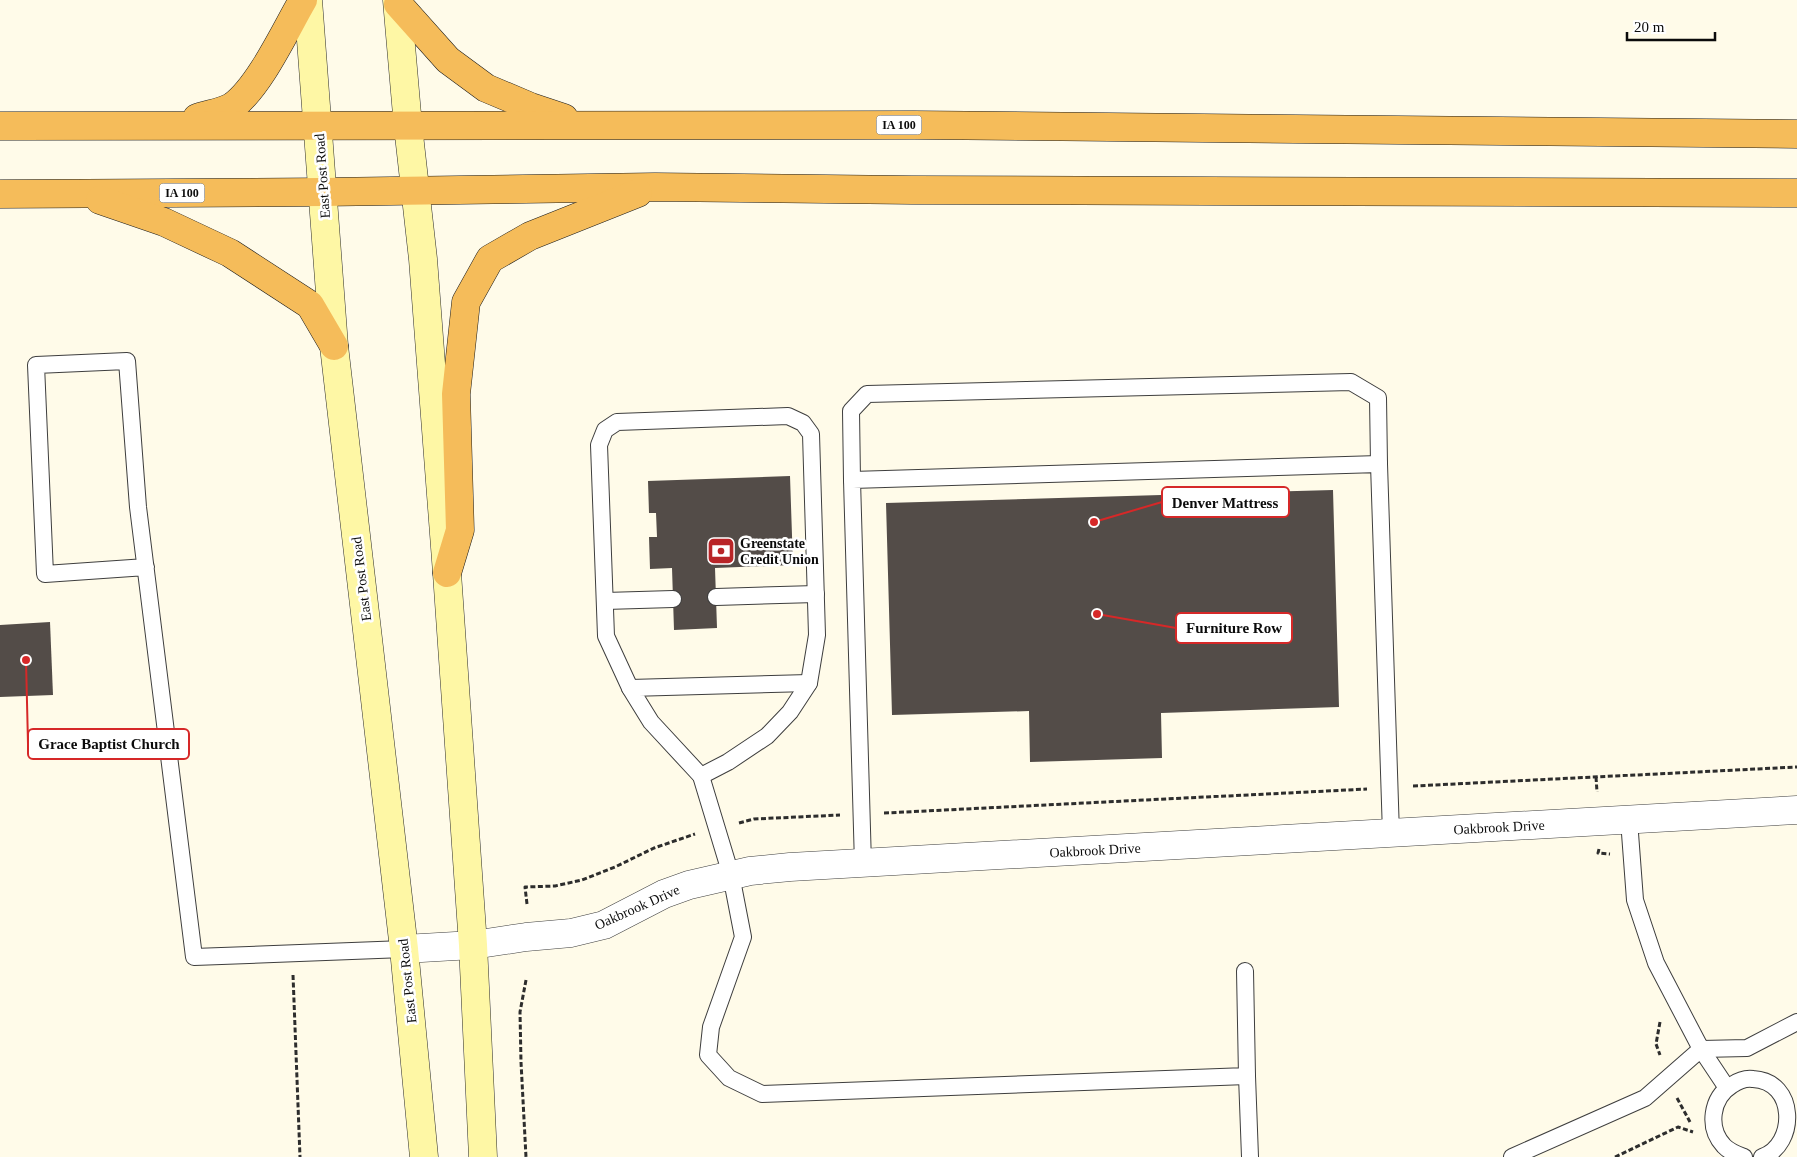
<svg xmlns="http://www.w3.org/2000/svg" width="1797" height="1157" font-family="Georgia,serif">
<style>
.building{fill:#534c48}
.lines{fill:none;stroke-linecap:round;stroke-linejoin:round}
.service-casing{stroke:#3e3e3e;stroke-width:18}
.minor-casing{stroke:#3e3e3e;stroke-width:29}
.secondary-casing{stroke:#2d2d2d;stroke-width:29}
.trunk-casing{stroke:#1c1c1c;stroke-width:29}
.path{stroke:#2d2d2d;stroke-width:3;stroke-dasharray:5 2.5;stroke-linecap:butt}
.service{stroke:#fff;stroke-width:16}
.minor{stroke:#fff;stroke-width:28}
.secondary{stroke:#fef7a5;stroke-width:28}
.trunk{stroke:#f5bc5a;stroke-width:28}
.labels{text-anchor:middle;stroke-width:5;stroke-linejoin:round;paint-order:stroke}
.shield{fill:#fff;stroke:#545454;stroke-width:1}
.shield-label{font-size:12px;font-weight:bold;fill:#0b0b0b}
.street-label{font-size:14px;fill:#0b0b0b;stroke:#fff}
.poi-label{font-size:14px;font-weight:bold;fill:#0b0b0b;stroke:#fff;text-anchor:start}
.leader{fill:none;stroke:#d62828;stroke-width:2}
.callout-dot{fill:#d62828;stroke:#fff;stroke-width:2}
.callout{fill:#fff;stroke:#d62828;stroke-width:2}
.callout-label{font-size:15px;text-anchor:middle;font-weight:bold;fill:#0b0b0b}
</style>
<rect width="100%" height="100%" fill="#fffbe9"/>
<g class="building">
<path d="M790 476 793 565 715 568 717 628 674 630 672 568 650 569 649 537H657L656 513H649L648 481Z"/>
<path d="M1333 490 1339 707 1161 713 1162 758 1030 762 1029 711 892 715 886 503Z"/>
<path d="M50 622 53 695 0 697V625Z"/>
</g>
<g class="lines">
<defs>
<g id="service">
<path d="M852 480 851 411 867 394 1351 382 1378 398 1379 464"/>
<path d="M146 567 45 574 36 365 127 361 138 507 194 957 404 949"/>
<path d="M716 597 816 594"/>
<path d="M605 601 673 599"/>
<path d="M809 683 630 688 651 722 701 776 731 875 743 937 711 1027 708 1055 729 1078 762 1094 1247 1076 1245 971"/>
<path d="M630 688 606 636 599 445 605 430 617 422 788 416 803 423 811 434 817 635 809 683 790 712 767 736 728 762 701 776"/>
<path d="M1629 820 1635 900 1656 963 1701 1049 1747 1048 1797 1022"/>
<path d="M863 864 852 480 1379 464 1391 834"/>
<path d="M1247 1076 1250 1157"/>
<path d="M1512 1157 1645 1098 1701 1049 1727 1088"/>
<path d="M1744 1157C1736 1154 1730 1152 1724 1146 1707 1128 1711 1098 1732 1085 1738 1081 1746 1078 1753 1079 1797 1081 1797 1145 1762 1157"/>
</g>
<path id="minor" d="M404 949 473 945 526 937 571 933 604 925 664 894 689 885 750 871 790 867 1797 810"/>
<g id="secondary">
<path d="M308 0 334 346 404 949 424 1157"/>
<path d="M397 0 408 126 423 259 447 573 473 945 483 1157"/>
</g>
<g id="trunk">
<path d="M398 4 448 60 486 88 531 107 564 118"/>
<path d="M197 118C208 114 224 112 233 106 260 86 286 29 303 0"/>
<path d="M0 126 914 125 1797 134"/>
<path d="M0 194 323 192 655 187 911 190 1797 193"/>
<path d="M100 200 164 222 230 253 310 305 334 346"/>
<path d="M447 573 460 530 456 394 466 302 490 259 530 236 638 193"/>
</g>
</defs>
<use href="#service" class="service-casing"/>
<use href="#minor" class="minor-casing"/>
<use href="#secondary" class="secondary-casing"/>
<use href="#trunk" class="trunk-casing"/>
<g class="path">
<path d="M1596 777 1597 792"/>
<path d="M1413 786 1797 767"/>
<path d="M884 813 1367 789"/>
<path d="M739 823 754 819 840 815"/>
<path d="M1599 849 1598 853 1610 854"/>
<path d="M527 904 525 887 555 886 582 880 615 867 654 848 695 834"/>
<path d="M293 975 300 1157"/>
<path d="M526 980 520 1012 521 1062 526 1157"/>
<path d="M1660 1022 1656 1044 1660 1055"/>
<path d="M1677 1098 1690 1122"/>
<path d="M1615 1157 1678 1127 1693 1132"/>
</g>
<use href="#service" class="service"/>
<use href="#minor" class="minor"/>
<use href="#secondary" class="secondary"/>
<use href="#trunk" class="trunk"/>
</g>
<defs>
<symbol id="bank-square" viewBox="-11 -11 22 22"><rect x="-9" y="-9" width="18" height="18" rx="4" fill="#b92528" stroke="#fff"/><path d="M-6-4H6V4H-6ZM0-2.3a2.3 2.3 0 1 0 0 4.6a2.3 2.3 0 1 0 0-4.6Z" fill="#fff"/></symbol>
</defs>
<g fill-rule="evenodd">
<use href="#bank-square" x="705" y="535" width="32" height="32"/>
</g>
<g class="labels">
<g class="shield">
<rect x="876.5" y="115.5" width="45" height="19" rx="4"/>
<rect x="159.5" y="183.5" width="45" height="19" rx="4"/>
</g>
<g class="shield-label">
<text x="899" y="129">IA 100</text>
<text x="182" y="197">IA 100</text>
</g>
<g class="street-label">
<text transform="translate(322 176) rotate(-94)" y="5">East Post Road</text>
<text transform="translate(361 579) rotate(-97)" y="5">East Post Road</text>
<text transform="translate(1499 827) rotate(-3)" y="5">Oakbrook Drive</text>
<text transform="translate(1095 850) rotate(-3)" y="5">Oakbrook Drive</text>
<text transform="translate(637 907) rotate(-24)" y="5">Oakbrook Drive</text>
<text transform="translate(407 981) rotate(-96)" y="5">East Post Road</text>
</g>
<g class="poi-label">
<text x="740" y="548">Greenstate<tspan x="740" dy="16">Credit Union</tspan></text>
</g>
</g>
<path class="leader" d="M1094 522L1162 502M1097 614L1176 628M26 660L28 744"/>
<g class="callout-dot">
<circle cx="1094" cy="522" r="5"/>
<circle cx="1097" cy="614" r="5"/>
<circle cx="26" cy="660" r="5"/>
</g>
<g class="callout">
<rect x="1162" y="487" width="127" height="30" rx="5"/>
<rect x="1176" y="613" width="116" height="30" rx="5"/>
<rect x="28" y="729" width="161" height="30" rx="5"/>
</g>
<g class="callout-label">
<text x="1225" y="508">Denver Mattress</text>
<text x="1234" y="633">Furniture Row</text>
<text x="109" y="749">Grace Baptist Church</text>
</g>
<path d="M1627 32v8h88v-8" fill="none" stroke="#0b0b0b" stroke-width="2.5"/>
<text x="1634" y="32" font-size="15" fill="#0b0b0b" stroke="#ffffff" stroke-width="4" paint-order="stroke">20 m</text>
</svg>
